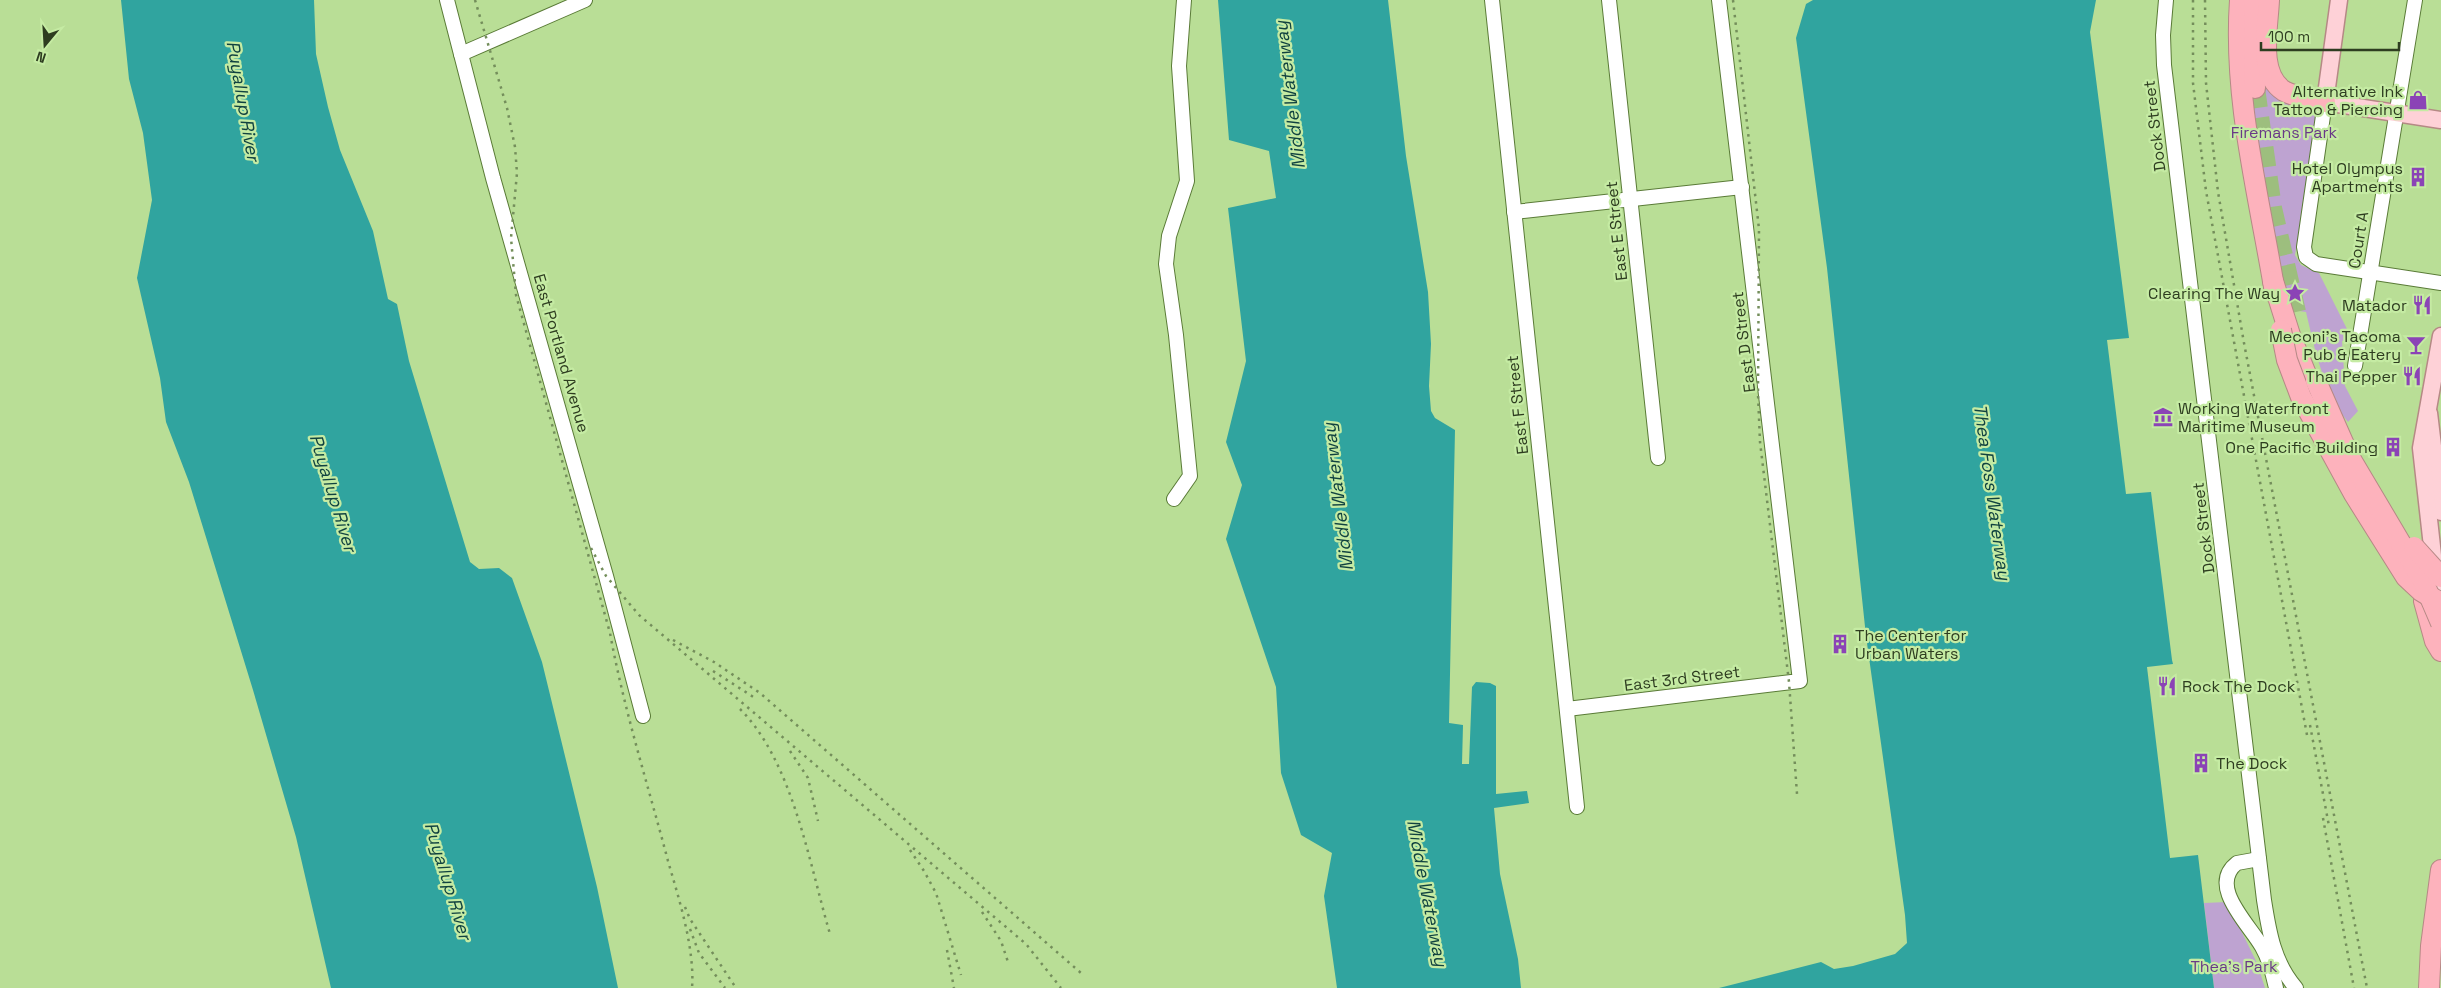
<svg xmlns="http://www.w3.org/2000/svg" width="2441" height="988" font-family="'Space Grotesk',sans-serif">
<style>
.green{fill:#bea3d1}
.water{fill:#30a49f}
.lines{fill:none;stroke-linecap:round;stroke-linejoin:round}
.highway-tunnel{stroke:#9dbe7e;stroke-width:20;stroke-dasharray:20 10;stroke-linecap:butt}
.minor-casing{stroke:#5a7b37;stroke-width:16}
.major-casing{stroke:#b58985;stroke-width:19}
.highway-casing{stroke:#b58985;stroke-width:22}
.minor{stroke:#fff;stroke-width:14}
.major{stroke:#fed1d7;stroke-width:16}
.highway{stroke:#fdb2bc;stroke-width:20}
.rail{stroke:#748e5b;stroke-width:2.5;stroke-dasharray:2.5 5;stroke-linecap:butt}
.highway-bridge-casing{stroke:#b58985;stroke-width:22;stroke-linecap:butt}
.highway-bridge{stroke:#fdb2bc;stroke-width:20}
.labels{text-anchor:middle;stroke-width:4.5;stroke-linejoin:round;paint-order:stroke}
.poi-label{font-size:16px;fill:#2e3d20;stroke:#c5eba3;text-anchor:end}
.street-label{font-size:16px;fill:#2e3d20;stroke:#c5eba3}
.park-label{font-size:16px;fill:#693987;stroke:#c5eba3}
.water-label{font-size:18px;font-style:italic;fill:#104240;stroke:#c5eba3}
</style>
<rect width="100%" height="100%" fill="#b9de96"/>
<g class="green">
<path d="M2267 86 2319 109 2295 255 2301 265 2319 273 2351 337 2342 341 2345 386 2358 411 2348 422C2323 390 2315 350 2306 312L2285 309 2247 94Z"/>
<path d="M2227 902 2257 963 2265 988H2214L2204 903Z"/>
</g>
<g class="water">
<path d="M121 0H314L316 54 328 107 340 150 373 231 388 299 397 304 409 361 470 562 479 569 499 568 512 578 542 662 597 887 618 988H331L296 837 253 690 189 482 166 422 160 378 137 278 152 200 143 133 129 79Z"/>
<path d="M1218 0H1388L1406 156 1428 292 1431 344 1429 386 1431 411 1435 418 1455 430 1449 723 1463 725 1462 764H1469L1472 687 1476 682 1490 683 1496 686V794L1527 791 1529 803 1494 808 1500 874 1518 959 1521 988H1337L1324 896 1332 853 1301 835 1281 773 1276 687 1226 539 1242 485 1226 442 1246 361 1228 208 1276 198 1269 151 1229 140Z"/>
<path d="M1813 0H2096L2090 32 2129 338 2107 340 2126 494 2151 492 2172 660 2173 664 2147 667 2170 858 2198 855 2214 988H1719L1821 962 1834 969 1853 966 1895 954 1907 943 1905 915 1866 636 1827 268 1796 38 1806 4Z"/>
</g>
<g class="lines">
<path class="highway-tunnel" d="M2255 88 2272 208 2296 312"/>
<defs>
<g id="minor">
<path d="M447 0 493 178 606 576 643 716"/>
<path d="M1492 0 1577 807"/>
<path d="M1609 0 1658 458"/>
<path d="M2166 0 2163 35 2164 65 2264 900C2269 932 2274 963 2296 988"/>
<path d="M461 54 585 0"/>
<path d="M2325 102 2304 247 2306 257 2316 264 2441 283"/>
<path d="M1514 212 1742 187"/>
<path d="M2355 366 2415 0"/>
<path d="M1174 499 1190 476 1176 335 1166 264 1169 236 1187 181 1179 66 1184 0"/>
<path d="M1567 709 1800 681 1719 0"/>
<path d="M2259 859 2237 863C2207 886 2250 925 2262 947 2269 959 2273 974 2276 988"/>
</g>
<g id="major">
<path d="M2339 0 2325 102 2441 120"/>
<path d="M2429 413 2441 512"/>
<path d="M2439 609 2421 448 2441 336"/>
</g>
<g id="highway">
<path d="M2240 0C2233 100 2259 195 2275 293"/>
<path d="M2254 0 2255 88"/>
<path d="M2269 0C2268 27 2257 74 2284 91 2297 98 2312 99 2325 102"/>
<path d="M2273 281 2290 335 2317 401"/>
<path d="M2424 601 2435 641 2441 651"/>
<path d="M2429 988 2431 946 2441 870"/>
</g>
</defs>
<use href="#minor" class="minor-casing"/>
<use href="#major" class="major-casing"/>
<use href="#highway" class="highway-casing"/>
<use href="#minor" class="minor"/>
<use href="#major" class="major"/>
<use href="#highway" class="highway"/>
<g class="rail">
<path d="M475 0 507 108 515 147 517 173 511 238 516 295 610 633C624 710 648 785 668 861 679 899 695 949 692 988"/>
<path d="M1733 0 1759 229 1758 394 1760 442 1789 682 1797 794"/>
<path d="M2193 0V83L2206 191 2307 735"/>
<path d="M2205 0 2206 83 2218 192 2244 343 2367 988"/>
<path d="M591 548 606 576 639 615 1026 944 1061 988"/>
<path d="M673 640 714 662 760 693 1081 973"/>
<path d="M713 671 755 698"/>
<path d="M740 709C793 762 809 863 830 934"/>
<path d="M2310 725 2329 826"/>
<path d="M790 751 808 778 818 821"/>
<path d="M2323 818 2354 988"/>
<path d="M910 850 924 871 936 893 961 975"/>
<path d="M685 907 690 919 736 988"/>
<path d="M982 912 1001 941 1008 962"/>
<path d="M690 929 699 953 725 988"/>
<path d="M947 950 954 988"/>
</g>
<defs>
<g id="highway-bridge">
<path d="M2281 330 2287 360 2301 397 2354 494 2406 577 2421 591 2441 603"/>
<path d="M2316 381 2349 456 2423 581 2441 623"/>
<path d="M2414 547 2441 577"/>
</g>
</defs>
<use href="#highway-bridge" class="highway-bridge-casing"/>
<use href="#highway-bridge" class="highway-bridge"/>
</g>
<defs>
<symbol id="shop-bare" viewBox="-9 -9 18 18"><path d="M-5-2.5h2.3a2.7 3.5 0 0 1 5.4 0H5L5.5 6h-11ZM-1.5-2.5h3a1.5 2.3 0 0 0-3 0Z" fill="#8b43b6" stroke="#c5eba3" stroke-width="2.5" paint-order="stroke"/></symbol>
<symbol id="building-bare" viewBox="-9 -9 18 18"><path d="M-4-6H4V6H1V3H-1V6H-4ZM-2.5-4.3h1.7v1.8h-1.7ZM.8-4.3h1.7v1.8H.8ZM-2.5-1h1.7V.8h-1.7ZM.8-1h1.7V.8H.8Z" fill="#8b43b6" stroke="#c5eba3" stroke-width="2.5" paint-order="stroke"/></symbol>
<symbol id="sight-bare" viewBox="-9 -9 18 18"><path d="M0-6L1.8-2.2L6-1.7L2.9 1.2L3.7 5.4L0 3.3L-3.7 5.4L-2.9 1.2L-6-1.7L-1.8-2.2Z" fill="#8b43b6" stroke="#c5eba3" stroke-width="2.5" paint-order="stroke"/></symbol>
<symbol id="restaurant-bare" viewBox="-9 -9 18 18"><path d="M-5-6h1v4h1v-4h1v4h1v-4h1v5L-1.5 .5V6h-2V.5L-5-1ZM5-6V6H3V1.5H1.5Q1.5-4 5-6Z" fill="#8b43b6" stroke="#c5eba3" stroke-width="2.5" paint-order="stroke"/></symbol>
<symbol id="bar-bare" viewBox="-9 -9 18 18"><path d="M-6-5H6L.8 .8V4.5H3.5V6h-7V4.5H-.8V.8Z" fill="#8b43b6" stroke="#c5eba3" stroke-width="2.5" paint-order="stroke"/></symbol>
<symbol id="museum-bare" viewBox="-9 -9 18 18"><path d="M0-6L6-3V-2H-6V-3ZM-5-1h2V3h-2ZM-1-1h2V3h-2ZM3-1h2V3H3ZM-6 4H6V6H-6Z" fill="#8b43b6" stroke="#c5eba3" stroke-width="2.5" paint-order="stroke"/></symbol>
</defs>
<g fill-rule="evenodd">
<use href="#shop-bare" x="2404" y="86" width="28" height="28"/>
<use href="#building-bare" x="2404" y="163" width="28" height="28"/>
<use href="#sight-bare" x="2281" y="279" width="28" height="28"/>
<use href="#restaurant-bare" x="2408" y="291" width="28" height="28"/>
<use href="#bar-bare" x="2402" y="331" width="28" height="28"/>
<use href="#restaurant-bare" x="2398" y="362" width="28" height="28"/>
<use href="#museum-bare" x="2149" y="403" width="28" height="28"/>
<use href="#building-bare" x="2379" y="433" width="28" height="28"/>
<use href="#building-bare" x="1826" y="630" width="28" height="28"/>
<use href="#restaurant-bare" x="2153" y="672" width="28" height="28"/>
<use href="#building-bare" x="2187" y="749" width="28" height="28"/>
</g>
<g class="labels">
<g class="poi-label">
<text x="2403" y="97">Alternative Ink<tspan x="2403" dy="18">Tattoo &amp; Piercing</tspan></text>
<text x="2403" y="174">Hotel Olympus<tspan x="2403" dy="18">Apartments</tspan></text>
<text x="2280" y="299">Clearing The Way</text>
<text x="2407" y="311">Matador</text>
<text x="2401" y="342">Meconi's Tacoma<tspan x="2401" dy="18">Pub &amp; Eatery</tspan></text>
<text x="2397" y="382">Thai Pepper</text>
<text x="2178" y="414" text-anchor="start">Working Waterfront<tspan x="2178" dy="18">Maritime Museum</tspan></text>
<text x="2378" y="453">One Pacific Building</text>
<text x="1855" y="641" text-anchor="start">The Center for<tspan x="1855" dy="18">Urban Waters</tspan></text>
<text x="2182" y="692" text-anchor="start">Rock The Dock</text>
<text x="2216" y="769" text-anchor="start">The Dock</text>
</g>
<g class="street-label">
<text transform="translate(2154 126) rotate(-97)" y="6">Dock Street</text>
<text transform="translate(1616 231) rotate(-96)" y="6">East E Street</text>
<text transform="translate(2358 240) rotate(-81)" y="6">Court A</text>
<text transform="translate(1743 342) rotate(-97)" y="6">East D Street</text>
<text transform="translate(562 353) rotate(74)" y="6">East Portland Avenue</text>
<text transform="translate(1517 405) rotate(-96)" y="6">East F Street</text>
<text transform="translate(2203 528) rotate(-97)" y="6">Dock Street</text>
<text transform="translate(1682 678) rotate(-7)" y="6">East 3rd Street</text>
</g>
<g class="park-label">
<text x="2284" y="138">Firemans Park</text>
<text x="2234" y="972">Thea's Park</text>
</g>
<g class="water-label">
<text transform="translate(1290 95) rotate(-97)" y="6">Middle Waterway</text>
<text transform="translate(243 101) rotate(80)" y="6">Puyallup River</text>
<text transform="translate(1992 492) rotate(82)" y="6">Thea Foss Waterway</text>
<text transform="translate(333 493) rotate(73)" y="6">Puyallup River</text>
<text transform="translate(1338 497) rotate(-97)" y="6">Middle Waterway</text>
<text transform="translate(448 881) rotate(73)" y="6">Puyallup River</text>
<text transform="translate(1427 893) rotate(79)" y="6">Middle Waterway</text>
</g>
</g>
<g transform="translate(45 45) rotate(198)" stroke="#c5eba3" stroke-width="4" paint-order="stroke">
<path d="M0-4L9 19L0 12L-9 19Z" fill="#2e3d20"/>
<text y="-8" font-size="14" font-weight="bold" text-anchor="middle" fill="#2e3d20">N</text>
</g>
<path d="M2261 42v8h138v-8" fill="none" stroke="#2e3d20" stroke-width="2.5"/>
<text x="2268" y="42" font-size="15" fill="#2e3d20" stroke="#c5eba3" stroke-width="4" paint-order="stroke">100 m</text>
</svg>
